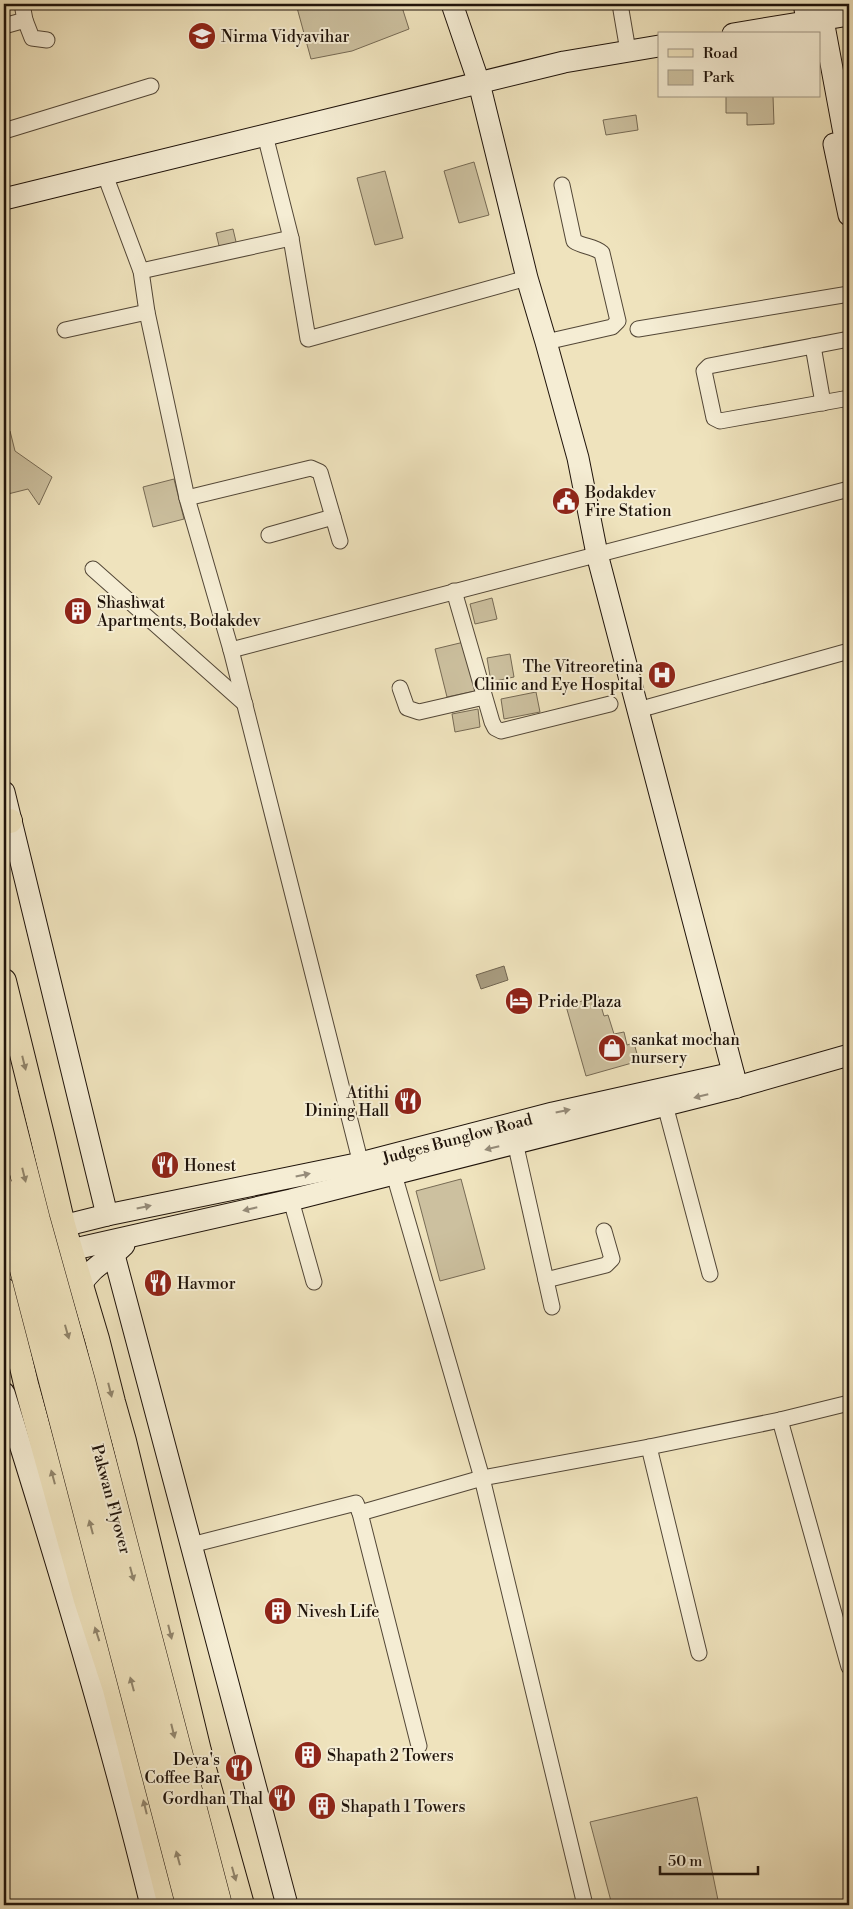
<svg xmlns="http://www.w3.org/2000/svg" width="853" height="1909" font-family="'Libre Bodoni',serif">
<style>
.green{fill:#ccc09f;stroke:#766a54}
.water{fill:#a89c80;stroke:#716551}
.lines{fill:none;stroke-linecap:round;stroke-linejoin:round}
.street-casing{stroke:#534737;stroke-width:17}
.secondary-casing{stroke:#1f130a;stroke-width:23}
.primary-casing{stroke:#1f130a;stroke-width:26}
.street{stroke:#f5edd4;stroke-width:15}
.secondary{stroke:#f5edd4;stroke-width:21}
.primary{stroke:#efe3bd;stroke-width:24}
.highway-bridge-casing{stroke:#1f130a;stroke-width:29;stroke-linecap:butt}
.highway-bridge{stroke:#efe3bd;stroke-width:28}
.oneway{fill:#91856c}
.oneway2{fill:#958b79}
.labels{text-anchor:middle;stroke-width:4;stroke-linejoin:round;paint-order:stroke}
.poi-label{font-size:16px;fill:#1f130a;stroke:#f5edd4;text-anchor:start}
.street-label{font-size:16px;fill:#1f130a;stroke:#f5edd4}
</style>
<rect width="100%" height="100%" fill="#efe3bd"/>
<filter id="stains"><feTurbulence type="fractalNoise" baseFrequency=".004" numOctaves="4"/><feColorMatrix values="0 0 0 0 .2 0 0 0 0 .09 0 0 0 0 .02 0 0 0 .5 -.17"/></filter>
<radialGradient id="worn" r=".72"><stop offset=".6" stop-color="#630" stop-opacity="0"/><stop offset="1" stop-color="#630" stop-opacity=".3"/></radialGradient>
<g class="green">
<path d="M296 4H401L409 29 352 51 311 59Z"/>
<path d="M726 96H773L774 124 747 125V113H726Z"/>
<path d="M636 115 638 130 606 135 603 120Z"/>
<path d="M474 162 489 215 459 223 444 171Z"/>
<path d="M385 171 403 238 375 245 357 178Z"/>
<path d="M233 229 237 246 220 250 216 233Z"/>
<path d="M10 431 15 451 52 477 39 505 28 489 4 495V433Z"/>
<path d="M174 479 184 519 153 527 143 487Z"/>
<path d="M492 598 497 619 475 624 470 604Z"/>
<path d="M464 642 475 691 447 697 435 649Z"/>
<path d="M510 654 514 677 491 682 487 658Z"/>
<path d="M536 692 540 712 504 719 501 699Z"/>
<path d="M478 709 480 727 455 732 452 714Z"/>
<path d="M598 996 604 1016 608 1015 614 1034 624 1032 627 1045 634 1043 639 1061 586 1076 566 1006Z"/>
<path d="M461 1179 485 1269 440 1281 416 1191Z"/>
<path d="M697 1797 719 1905H612L590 1822Z"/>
</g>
<path class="water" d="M504 966 508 980 481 989 476 975Z"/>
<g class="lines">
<defs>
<g id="street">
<path d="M620 4 628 51"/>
<path d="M25 20 32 38 47 40"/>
<path d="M4 26 25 20 22 4"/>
<path d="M4 131 151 86"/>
<path d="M265 135 291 238 308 339 527 278"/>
<path d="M105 175 141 271 147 312 187 498 231 650 363 1172"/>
<path d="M141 271 291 238"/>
<path d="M638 329 849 294"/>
<path d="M65 330 147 312"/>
<path d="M849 339 709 366 704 371 714 418 720 421 849 398"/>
<path d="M546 342 612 327 618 321 602 253C594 246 583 247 574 241L562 185"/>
<path d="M813 346 823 403"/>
<path d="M187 498 311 468 320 472 340 541"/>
<path d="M269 535 333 517"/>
<path d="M93 569 245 704"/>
<path d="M454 591 492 722 495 728 501 731 610 704"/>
<path d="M231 650 849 489"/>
<path d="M400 688 407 708 419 712 484 697"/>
<path d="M638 710 849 651"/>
<path d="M665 1105 710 1274"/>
<path d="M515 1142 552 1307"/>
<path d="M391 1164 482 1478 585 1905"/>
<path d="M291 1200 314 1282"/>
<path d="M546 1280 606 1265 612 1259 604 1231"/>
<path d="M780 1420 849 1667"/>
<path d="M649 1447 699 1653"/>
<path d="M191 1545 356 1503 360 1513"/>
<path d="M419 1746 360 1513 482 1478 649 1447 780 1420 849 1403"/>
</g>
<g id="secondary">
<path d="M452 4 479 83 527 278 546 342 578 458 597 554 737 1087"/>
<path d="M804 4 810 34"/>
<path d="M820 4 849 160"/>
<path d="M733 34 849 15"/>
<path d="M834 144 849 215"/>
<path d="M4 199 564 62 659 46"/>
<path d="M4 792 107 1215"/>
<path d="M47 1230 107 1215 361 1163 553 1113 733 1073"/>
<path d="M114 1255 287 1905"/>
<path d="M4 1265 291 1200 737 1087 849 1055"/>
<path d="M81 1285C93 1265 108 1261 124 1245"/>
<path d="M4 1393C57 1562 109 1733 151 1905"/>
</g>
<g id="primary">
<path d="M4 822 10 821"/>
<path d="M4 981 42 1135 63 1225 97 1339 113 1402 124 1441 199 1751 242 1905"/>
<path d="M4 1290 26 1384 86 1600 115 1689 170 1905"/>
</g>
</defs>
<use href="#street" class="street-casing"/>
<use href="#secondary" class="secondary-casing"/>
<use href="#primary" class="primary-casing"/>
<use href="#street" class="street"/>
<use href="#secondary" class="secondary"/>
<use href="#primary" class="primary"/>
<defs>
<g id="highway-bridge">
<path d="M4 1094 36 1220 81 1381 218 1905"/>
<path d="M4 1193 190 1905"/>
</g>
</defs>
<use href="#highway-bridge" class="highway-bridge-casing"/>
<use href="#highway-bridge" class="highway-bridge"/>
</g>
<defs><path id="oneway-solid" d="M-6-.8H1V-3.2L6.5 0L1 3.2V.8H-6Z" transform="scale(1.25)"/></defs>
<g class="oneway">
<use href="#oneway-solid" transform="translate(24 1063) rotate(76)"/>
<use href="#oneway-solid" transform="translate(24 1175) rotate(76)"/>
<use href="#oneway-solid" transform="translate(67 1332) rotate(74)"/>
<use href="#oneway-solid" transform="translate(110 1390) rotate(76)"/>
<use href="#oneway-solid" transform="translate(53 1477) rotate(-105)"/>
<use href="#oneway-solid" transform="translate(91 1527) rotate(-105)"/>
<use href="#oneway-solid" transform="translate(132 1574) rotate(75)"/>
<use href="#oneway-solid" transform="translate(170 1632) rotate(76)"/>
<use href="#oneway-solid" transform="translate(97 1634) rotate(-108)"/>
<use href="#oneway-solid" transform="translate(132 1684) rotate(-105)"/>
<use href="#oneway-solid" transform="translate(173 1731) rotate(76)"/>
<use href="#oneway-solid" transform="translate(145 1807) rotate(-104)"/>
<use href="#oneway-solid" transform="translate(178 1858) rotate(-105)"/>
<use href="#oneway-solid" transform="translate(234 1874) rotate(74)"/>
</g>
<g class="oneway2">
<use href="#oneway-solid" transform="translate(701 1096) rotate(166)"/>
<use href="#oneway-solid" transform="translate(563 1111) rotate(-12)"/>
<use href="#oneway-solid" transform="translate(492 1148) rotate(166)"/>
<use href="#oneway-solid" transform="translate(303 1175) rotate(-12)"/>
<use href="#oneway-solid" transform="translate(144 1207) rotate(-12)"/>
<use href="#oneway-solid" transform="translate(250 1209) rotate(167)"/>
</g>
<defs>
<symbol id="school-disc" viewBox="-11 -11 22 22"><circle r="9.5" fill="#8f2418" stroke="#f5edd4"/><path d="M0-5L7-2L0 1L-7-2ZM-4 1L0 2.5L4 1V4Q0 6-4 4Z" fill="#fff"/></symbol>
<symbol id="civic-disc" viewBox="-11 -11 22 22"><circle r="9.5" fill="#8f2418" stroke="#f5edd4"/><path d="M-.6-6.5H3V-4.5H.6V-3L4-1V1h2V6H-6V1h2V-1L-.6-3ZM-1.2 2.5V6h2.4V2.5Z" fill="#fff"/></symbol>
<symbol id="building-disc" viewBox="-11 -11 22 22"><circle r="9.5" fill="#8f2418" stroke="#f5edd4"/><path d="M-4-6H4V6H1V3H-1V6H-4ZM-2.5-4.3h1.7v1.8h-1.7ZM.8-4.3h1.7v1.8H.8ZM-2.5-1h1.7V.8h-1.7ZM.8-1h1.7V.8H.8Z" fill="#fff"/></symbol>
<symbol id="hospital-disc" viewBox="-11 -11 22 22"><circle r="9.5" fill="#8f2418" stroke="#f5edd4"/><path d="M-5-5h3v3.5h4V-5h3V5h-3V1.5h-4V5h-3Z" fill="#fff"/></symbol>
<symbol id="hotel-disc" viewBox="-11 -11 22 22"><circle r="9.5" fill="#8f2418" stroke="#f5edd4"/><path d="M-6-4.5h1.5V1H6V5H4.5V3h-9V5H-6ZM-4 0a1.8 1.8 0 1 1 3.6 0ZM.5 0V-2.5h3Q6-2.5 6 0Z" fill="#fff"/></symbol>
<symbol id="shop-disc" viewBox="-11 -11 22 22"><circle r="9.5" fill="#8f2418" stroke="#f5edd4"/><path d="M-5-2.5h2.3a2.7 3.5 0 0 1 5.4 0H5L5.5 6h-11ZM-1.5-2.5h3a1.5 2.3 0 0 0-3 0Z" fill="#fff"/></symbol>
<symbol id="restaurant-disc" viewBox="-11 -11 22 22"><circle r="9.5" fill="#8f2418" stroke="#f5edd4"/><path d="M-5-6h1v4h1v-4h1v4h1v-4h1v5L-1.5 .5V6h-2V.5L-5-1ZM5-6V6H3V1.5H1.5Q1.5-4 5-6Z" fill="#fff"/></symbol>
</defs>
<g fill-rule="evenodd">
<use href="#school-disc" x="186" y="20" width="32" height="32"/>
<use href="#civic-disc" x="550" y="485" width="32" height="32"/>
<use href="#building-disc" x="62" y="595" width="32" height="32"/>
<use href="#hospital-disc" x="646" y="659" width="32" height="32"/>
<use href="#hotel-disc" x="503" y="985" width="32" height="32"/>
<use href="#shop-disc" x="596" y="1032" width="32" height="32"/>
<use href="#restaurant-disc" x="392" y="1085" width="32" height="32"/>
<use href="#restaurant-disc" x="149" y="1149" width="32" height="32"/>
<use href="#restaurant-disc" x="142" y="1267" width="32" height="32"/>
<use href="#building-disc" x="262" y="1595" width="32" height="32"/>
<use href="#building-disc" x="292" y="1739" width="32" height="32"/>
<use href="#restaurant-disc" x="223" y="1752" width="32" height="32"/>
<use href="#restaurant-disc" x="266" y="1782" width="32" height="32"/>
<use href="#building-disc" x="306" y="1790" width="32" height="32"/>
</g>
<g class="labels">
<g class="poi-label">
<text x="221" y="42">Nirma Vidyavihar</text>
<text x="585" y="498">Bodakdev<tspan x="585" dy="18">Fire Station</tspan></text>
<text x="97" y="608">Shashwat<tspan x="97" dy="18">Apartments, Bodakdev</tspan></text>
<text x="643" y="672" text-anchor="end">The Vitreoretina<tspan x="643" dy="18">Clinic and Eye Hospital</tspan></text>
<text x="538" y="1007">Pride Plaza</text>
<text x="631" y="1045">sankat mochan<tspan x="631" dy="18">nursery</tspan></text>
<text x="389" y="1098" text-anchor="end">Atithi<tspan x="389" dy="18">Dining Hall</tspan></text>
<text x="184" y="1171">Honest</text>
<text x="177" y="1289">Havmor</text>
<text x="297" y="1617">Nivesh Life</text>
<text x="327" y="1761">Shapath 2 Towers</text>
<text x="220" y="1765" text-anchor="end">Deva's<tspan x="220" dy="18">Coffee Bar</tspan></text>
<text x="263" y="1804" text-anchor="end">Gordhan Thal</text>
<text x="341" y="1812">Shapath 1 Towers</text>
</g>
<g class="street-label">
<text transform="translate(457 1138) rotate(-15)" y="6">Judges Bunglow Road</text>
<text transform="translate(112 1499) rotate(75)" y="6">Pakwan Flyover</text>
</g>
</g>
<rect width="853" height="1909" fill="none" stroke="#efe3bd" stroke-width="20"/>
<rect x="5" y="5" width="843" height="1899" fill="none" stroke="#1f130a" stroke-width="2.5"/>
<rect x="10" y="10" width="833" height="1889" fill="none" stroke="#1f130a"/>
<rect x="658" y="32" width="162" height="65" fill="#f5edd4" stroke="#9f9683"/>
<rect x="668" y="49" width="25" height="8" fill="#efe3bd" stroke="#9f9683"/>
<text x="703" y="58" font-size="15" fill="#1f130a">Road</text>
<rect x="668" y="70" width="25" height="15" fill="#ccc09f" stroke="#9f9683"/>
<text x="703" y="82" font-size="15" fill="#1f130a">Park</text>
<path d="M660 1866v8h98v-8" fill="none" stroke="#1f130a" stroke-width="2.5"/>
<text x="668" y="1866" font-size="15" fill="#1f130a" stroke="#f5edd4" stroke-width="4" paint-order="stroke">50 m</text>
<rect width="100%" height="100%" filter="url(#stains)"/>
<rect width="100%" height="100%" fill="url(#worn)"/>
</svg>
